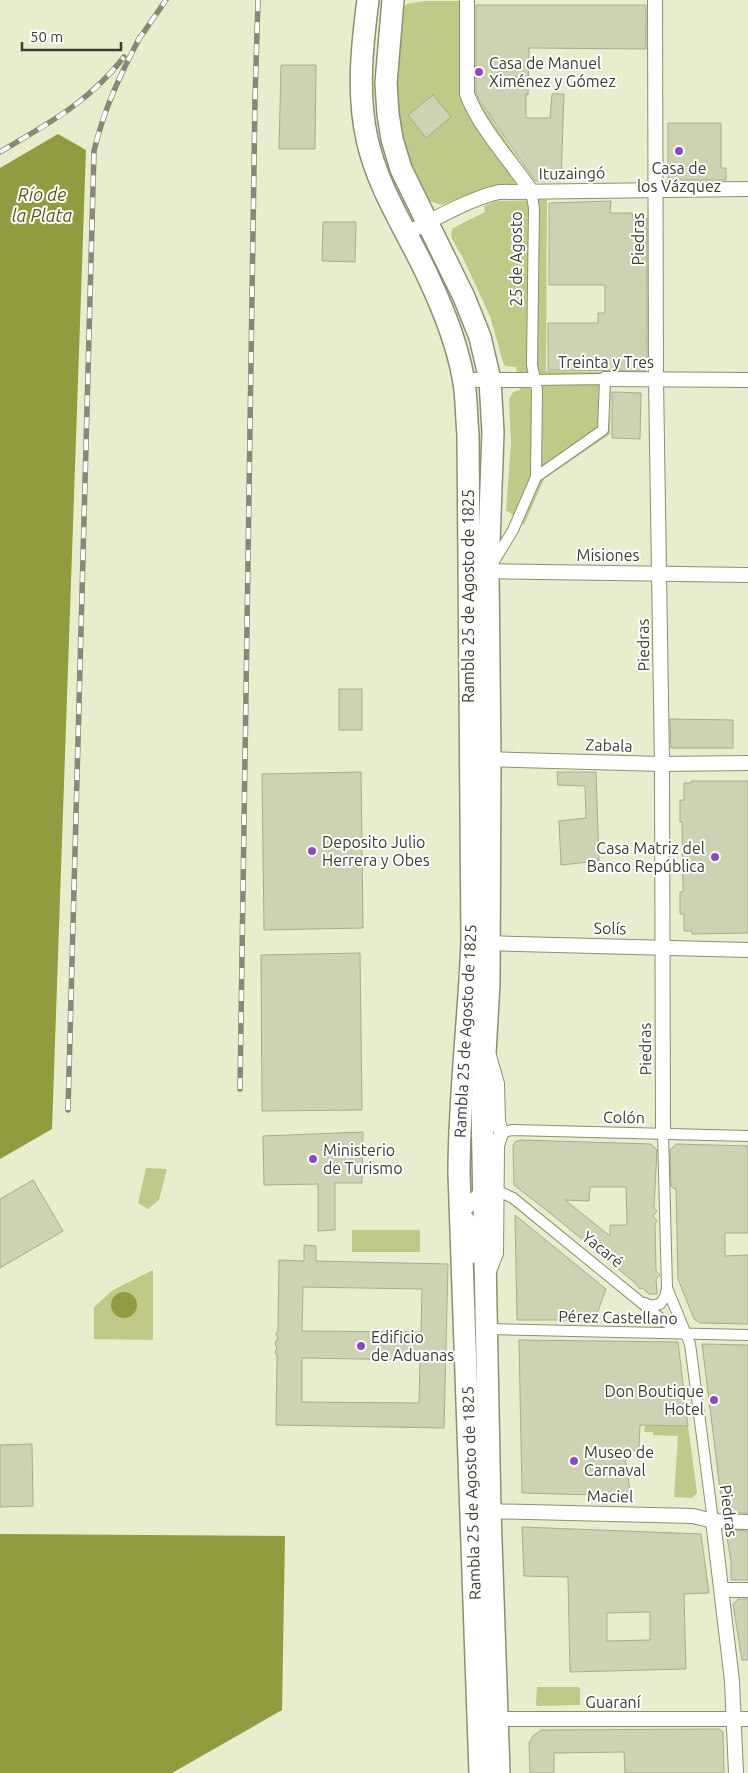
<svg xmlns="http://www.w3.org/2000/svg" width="748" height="1773" font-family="Ubuntu,sans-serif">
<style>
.green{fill:#c1c988}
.water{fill:#929b3f}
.building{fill:#cdd2b3;stroke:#a8ac8e;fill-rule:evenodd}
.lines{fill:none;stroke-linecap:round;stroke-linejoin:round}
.pedestrian-casing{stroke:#8c9073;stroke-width:12}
.minor-casing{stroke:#8c9073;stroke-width:16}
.primary-casing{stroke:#8c9073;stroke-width:24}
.pedestrian{stroke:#fff;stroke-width:10}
.minor{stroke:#fff;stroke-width:14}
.primary{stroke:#fff;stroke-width:21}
.rail-casing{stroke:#878975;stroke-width:5.5}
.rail{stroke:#fff;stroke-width:4;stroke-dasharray:11;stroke-linecap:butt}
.poi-dot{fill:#9049bd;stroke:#fff;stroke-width:2}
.labels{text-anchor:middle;stroke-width:4;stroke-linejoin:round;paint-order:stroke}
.poi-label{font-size:16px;fill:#3c3d31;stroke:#fff;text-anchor:start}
.street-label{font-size:16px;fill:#3c3d31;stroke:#fff}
.water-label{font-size:18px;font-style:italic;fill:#555b19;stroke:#fff}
</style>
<rect width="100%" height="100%" fill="#e8edcd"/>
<g class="green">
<path d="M424 1H475V95L533 181 530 186H489L442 205 429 201C409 166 394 128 394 87 394 61 400 35 402 9L407 4Z"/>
<path d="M547 200 546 371 611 372 610 434 544 479 524 525 509 512 506 511 511 443 509 400 513 392 520 390 516 367 505 366 503 362 490 316 463 258 452 239 451 233 453 228 485 212 484 206 496 201Z"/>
<path d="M146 1168 167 1169 159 1200 148 1209 138 1203Z"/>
<rect x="352" y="1230" width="68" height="22"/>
<path d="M153 1270V1340L94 1339V1307L113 1290Z"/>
<path d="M645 1425 688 1426 697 1493 692 1498 674 1497 678 1436 653 1435V1432H644Z"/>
<path d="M537 1687H579L580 1689V1705L537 1706 536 1704Z"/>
</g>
<g class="water">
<path d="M58 134 86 150 52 1129 0 1159V168Z"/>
<circle cx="124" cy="1305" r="13"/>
<path d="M0 1534 285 1536 282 1710 172 1773H0Z"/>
</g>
<g class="building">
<path d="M476 5H646V49L529 48 528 95 526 94V118H550L552 94H564L561 181H535L478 98 476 93Z"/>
<path d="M281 65H316L315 149H279Z"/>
<path d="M433 95 451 117 426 138 408 115Z"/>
<path d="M668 123H721V168H726V180H668Z"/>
<path d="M611 201 610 213H632L633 218H647V368L645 371 548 370V323H598V313H605V285H549V203Z"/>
<path d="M323 222H356L355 262 322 261Z"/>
<path d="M612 392 641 393 640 439 612 438Z"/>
<rect x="339" y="689" width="23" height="41"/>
<path d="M670 719 733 720V748H671Z"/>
<path d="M361 772 363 928 264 930 262 774Z"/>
<path d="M557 772H596L599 861 561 865 559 821 586 818 585 786 558 785Z"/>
<path d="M691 781H748V933L692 934V931H684V914H680V892H683L682 822H680V800H684V783H691Z"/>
<path d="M360 953 362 1110 262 1111 261 955Z"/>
<path d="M363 1132 362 1183H335V1230L318 1231V1184L264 1185 263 1136Z"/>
<path d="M520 1140 651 1144 657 1150 654 1208 657 1211 653 1216 657 1221 655 1223 656 1271 660 1275 656 1279 657 1294H649L642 1288 640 1289 634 1282 550 1213 514 1185 513 1146 515 1142ZM590 1187H626L627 1225H610V1236L565 1200 589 1201Z"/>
<path d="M676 1144 748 1146V1233H725V1256L748 1255V1324L700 1323 694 1319 678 1279 676 1188 674 1189 671 1186 670 1150Z"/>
<path d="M33 1180 63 1231 0 1268V1199Z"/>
<path d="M515 1215 606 1289 594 1322 569 1321V1320H517Z"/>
<path d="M304 1245 316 1246V1261L448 1264 444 1428 276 1425 277 1356 275 1352 277 1349 275 1343 278 1338 276 1334 278 1330 279 1260 304 1261ZM303 1287 422 1289 421 1332 302 1331ZM302 1358 420 1360 419 1403 302 1402Z"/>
<path d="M519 1340 678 1342 688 1426 640 1425 639 1450 624 1452 631 1496 522 1493Z"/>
<path d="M702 1344 748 1345V1513H723Z"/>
<path d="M32 1444 33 1506 0 1507V1445Z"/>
<path d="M522 1527 701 1534 709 1593 684 1594 686 1669 570 1672 568 1577 524 1576ZM650 1612V1640L607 1641V1613Z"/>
<path d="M732 1530 748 1531V1580H731V1562L727 1537Z"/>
<path d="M738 1599H748V1660H742L733 1604Z"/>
<path d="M719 1729 723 1732 724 1773H625L624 1752 554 1753V1773H530L529 1743 533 1736 541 1730Z"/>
</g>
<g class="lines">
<defs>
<g id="pedestrian">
<path d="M535 380 605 379 603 430 536 477"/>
<path d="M493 563 513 530 536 477 537 390 532 365 534 208 531 191"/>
<path d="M501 1133 512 1130 748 1136"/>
<path d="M663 1133 667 1288 690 1344 713 1521"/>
<path d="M498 1191 513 1198 665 1322 683 1332"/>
<path d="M645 1303 650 1306 660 1304 665 1297 667 1288"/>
<path d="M486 1329 748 1335"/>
</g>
<g id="minor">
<path d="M467 0V94C479 127 511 161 531 191"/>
<path d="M655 0 656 379 662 764 663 1133"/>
<path d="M406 234C432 220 471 198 499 192L748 189"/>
<path d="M605 379 748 380"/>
<path d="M464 380H535"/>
<path d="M481 571 748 575"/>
<path d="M482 759 662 764 748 763"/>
<path d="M483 943 748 950"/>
<path d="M475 1256C474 1239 475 1224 461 1213L484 1190"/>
<path d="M489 1271 496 1253 497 1146 501 1133 498 1121 497 1084 489 1056"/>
<path d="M482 1511 693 1516 713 1521 748 1522"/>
<path d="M713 1521 732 1681 736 1773"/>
<path d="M722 1590H748"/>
<path d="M489 1719H748"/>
</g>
<g id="primary">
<path d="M368 0C362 46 357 93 367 139 378 190 409 234 430 281 444 311 457 344 463 377 467 396 466 415 468 434L472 942C469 1020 459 1096 459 1173L480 1773"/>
<path d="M393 0 386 83 388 114 392 139 401 169 464 297 480 337 490 380 493 432 488 571 490 759 489 983 482 1106 490 1511 499 1773"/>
</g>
</defs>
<use href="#pedestrian" class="pedestrian-casing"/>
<use href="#minor" class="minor-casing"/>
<use href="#primary" class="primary-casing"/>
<use href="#pedestrian" class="pedestrian"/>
<use href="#minor" class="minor"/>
<use href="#primary" class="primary"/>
<defs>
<g id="rail">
<path d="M137 42 166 0"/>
<path d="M0 152C49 123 88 103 124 57"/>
<path d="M240 1089 255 99 258 0"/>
<path d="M68 1110 94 151C104 109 120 75 140 37"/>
</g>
</defs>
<use href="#rail" class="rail-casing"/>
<use href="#rail" class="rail"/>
</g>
<g class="poi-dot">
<circle cx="479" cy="72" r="5"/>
<circle cx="679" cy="151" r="5"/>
<circle cx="312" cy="851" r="5"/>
<circle cx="715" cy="857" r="5"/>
<circle cx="313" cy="1159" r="5"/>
<circle cx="361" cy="1346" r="5"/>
<circle cx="714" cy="1400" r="5"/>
<circle cx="574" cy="1461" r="5"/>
</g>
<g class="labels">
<g class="poi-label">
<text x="489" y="69">Casa de Manuel<tspan x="489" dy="18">Ximénez y Gómez</tspan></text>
<text x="679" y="174" text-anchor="middle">Casa de<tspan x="679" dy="18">los Vázquez</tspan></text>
<text x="322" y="848">Deposito Julio<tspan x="322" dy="18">Herrera y Obes</tspan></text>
<text x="705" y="854" text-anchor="end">Casa Matriz del<tspan x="705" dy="18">Banco República</tspan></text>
<text x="323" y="1156">Ministerio<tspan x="323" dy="18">de Turismo</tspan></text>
<text x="371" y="1343">Edificio<tspan x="371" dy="18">de Aduanas</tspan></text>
<text x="704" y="1397" text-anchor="end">Don Boutique<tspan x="704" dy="18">Hotel</tspan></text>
<text x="584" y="1458">Museo de<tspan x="584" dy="18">Carnaval</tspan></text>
</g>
<g class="street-label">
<text transform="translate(572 173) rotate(-1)" y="6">Ituzaingó</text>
<text transform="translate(638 239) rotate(-90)" y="6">Piedras</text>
<text transform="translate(516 259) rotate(-90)" y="6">25 de Agosto</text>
<text x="606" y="368">Treinta y Tres</text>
<text x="608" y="561">Misiones</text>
<text transform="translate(468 596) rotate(-90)" y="6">Rambla 25 de Agosto de 1825</text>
<text transform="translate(643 645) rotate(-91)" y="6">Piedras</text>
<text transform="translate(609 745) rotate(2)" y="6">Zabala</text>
<text transform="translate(610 928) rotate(1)" y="6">Solís</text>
<text transform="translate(465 1031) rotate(-87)" y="6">Rambla 25 de Agosto de 1825</text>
<text transform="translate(645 1049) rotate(-91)" y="6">Piedras</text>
<text transform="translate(624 1117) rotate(1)" y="6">Colón</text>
<text transform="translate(603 1249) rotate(39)" y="6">Yacaré</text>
<text transform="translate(618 1317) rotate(1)" y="6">Pérez Castellano</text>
<text transform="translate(471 1493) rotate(-92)" y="6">Rambla 25 de Agosto de 1825</text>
<text transform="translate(610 1496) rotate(1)" y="6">Maciel</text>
<text transform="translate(729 1511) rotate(83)" y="6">Piedras</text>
<text x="613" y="1708">Guaraní</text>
</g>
<g class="water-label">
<text x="42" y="201">Río de<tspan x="42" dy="21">la Plata</tspan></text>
</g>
</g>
<path d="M22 42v8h99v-8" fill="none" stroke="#3c3d31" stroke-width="2.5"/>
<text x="30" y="42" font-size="15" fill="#3c3d31" stroke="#ffffff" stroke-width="4" paint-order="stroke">50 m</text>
</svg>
